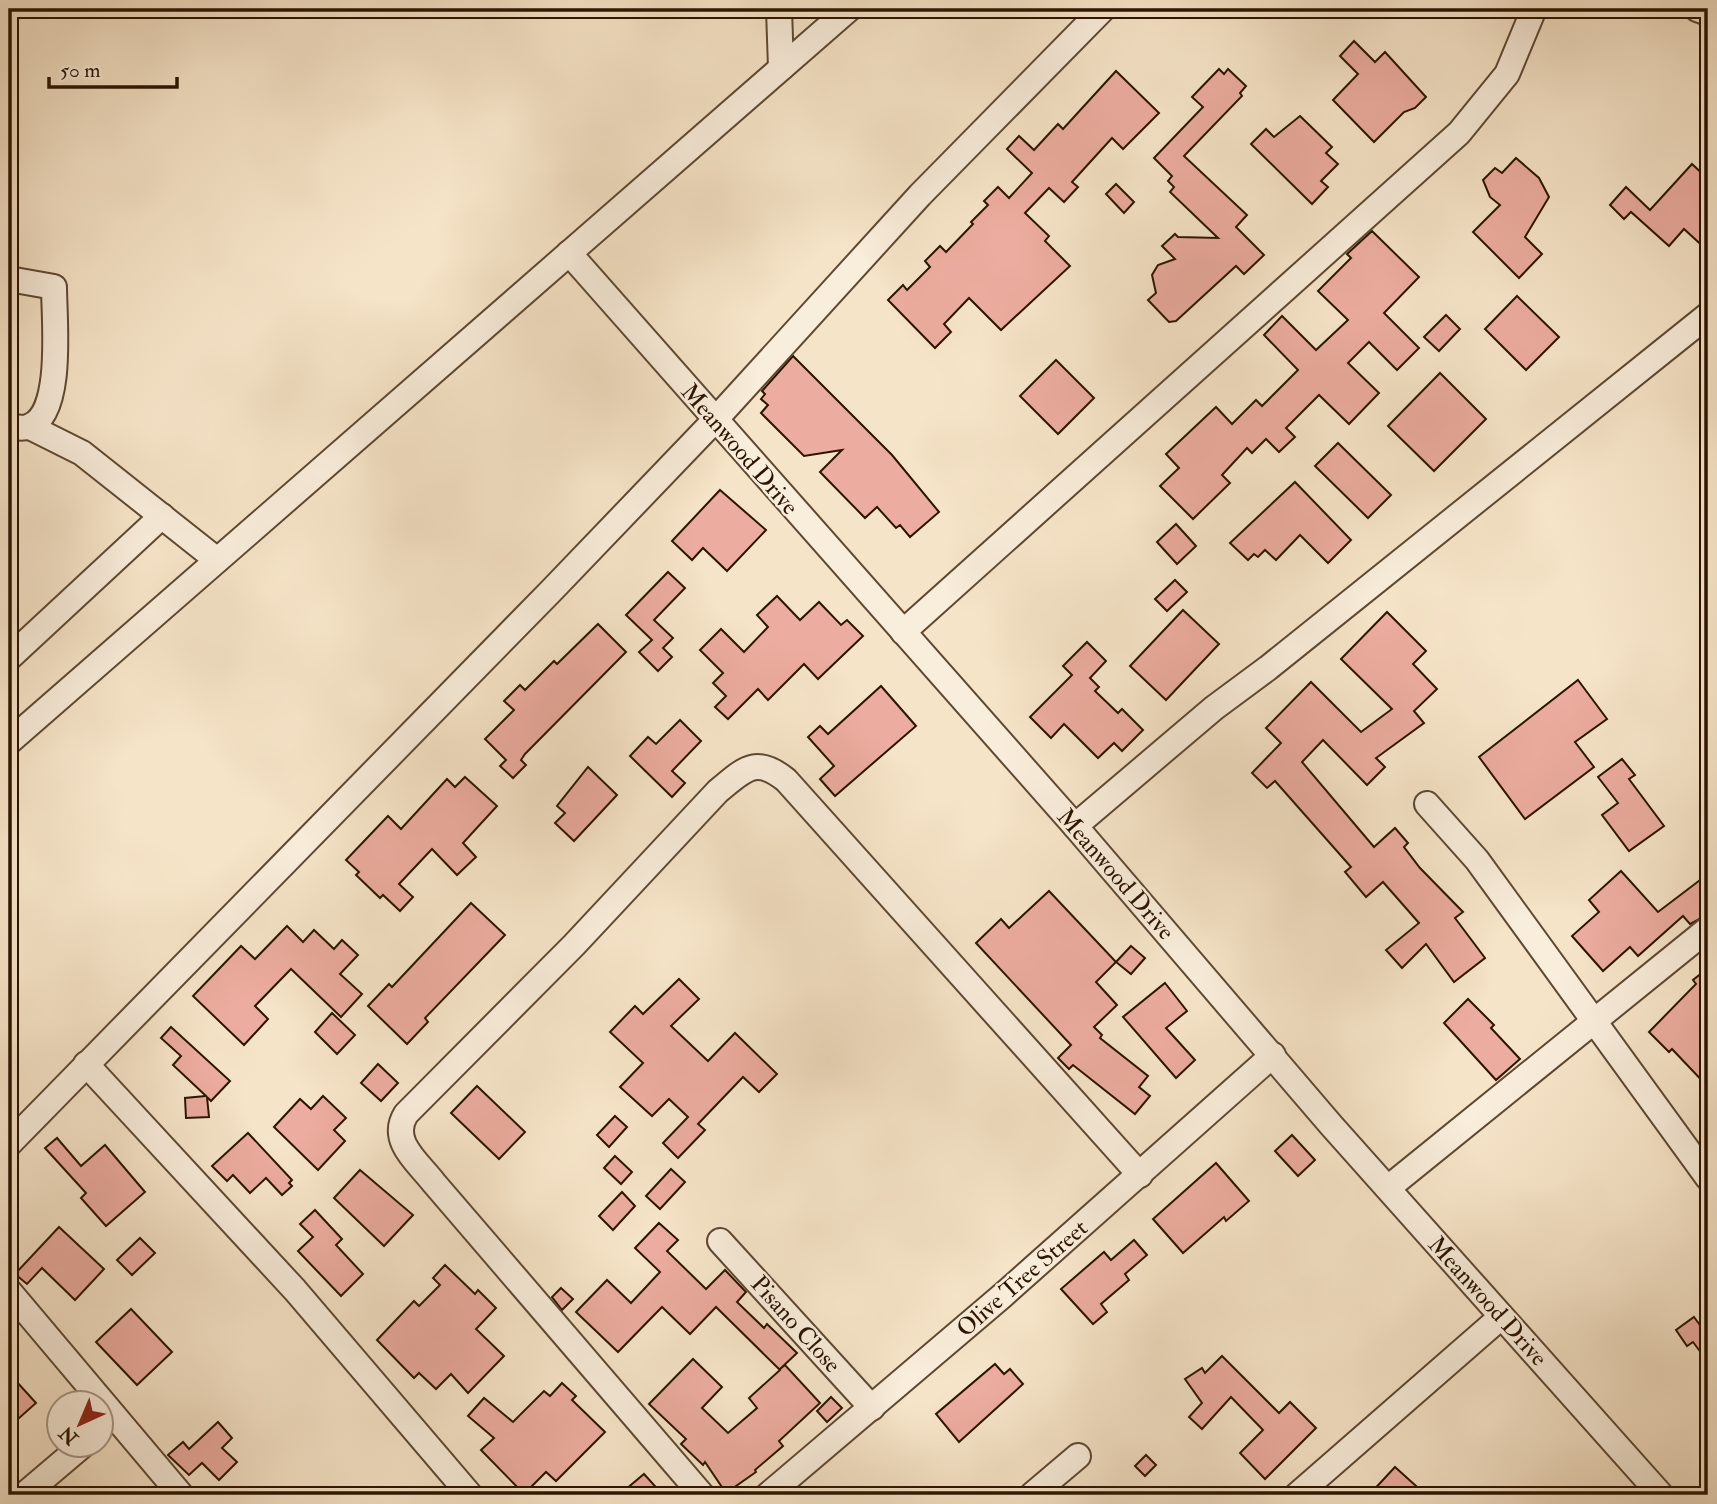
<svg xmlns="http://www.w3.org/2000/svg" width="1717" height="1504" font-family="'IM FELL Double Pica',serif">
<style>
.building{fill:#ecac9f;stroke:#2b1400;stroke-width:2}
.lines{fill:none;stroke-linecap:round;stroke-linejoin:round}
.minor-casing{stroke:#5e4832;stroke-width:28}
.minor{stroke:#f9eddb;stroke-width:24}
.labels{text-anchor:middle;stroke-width:5;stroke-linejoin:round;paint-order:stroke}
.street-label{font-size:24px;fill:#2b1400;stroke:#f9eddb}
</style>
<rect width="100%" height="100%" fill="#f6e4c8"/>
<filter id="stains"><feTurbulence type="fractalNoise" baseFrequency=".00286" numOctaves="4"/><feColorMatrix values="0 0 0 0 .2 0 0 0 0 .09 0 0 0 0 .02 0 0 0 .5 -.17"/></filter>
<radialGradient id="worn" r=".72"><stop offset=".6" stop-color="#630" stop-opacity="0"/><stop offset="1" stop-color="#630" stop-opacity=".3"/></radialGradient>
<g class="building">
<path d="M1354 41 1375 62 1385 52 1426 97 1415 108 1404 112 1374 142 1333 100 1358 74 1340 56Z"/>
<path d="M1219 69 1224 74 1228 69 1246 86 1240 93 1242 96 1184 156 1247 215 1236 227 1264 255 1244 274 1236 266 1176 321 1169 322 1148 300 1156 293 1152 275 1158 265 1175 259 1162 246 1175 234 1178 237 1218 238 1170 192 1174 187 1168 181 1172 176 1154 158 1203 107 1192 97Z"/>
<path d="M1116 71 1159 113 1123 149 1112 138 1072 182 1078 187 1064 202 1049 188 1025 213 1049 236 1045 241 1070 266 1001 330 969 298 944 324 951 332 935 348 888 300 903 285 907 290 930 267 925 261 940 246 946 252 973 224 971 222 988 205 984 201 998 187 1009 198 1032 173 1007 149 1019 136 1034 150 1058 124 1063 129Z"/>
<path d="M1300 116 1332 147 1326 153 1338 164 1321 181 1328 187 1312 204 1251 144 1266 129 1274 137Z"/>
<path d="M1516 158 1539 178 1549 197 1525 237 1542 254 1519 278 1473 232 1500 205 1490 197 1483 180 1495 168 1502 173Z"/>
<path d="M1692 164 1708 179V202L1701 210 1708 216V251L1684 229 1669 246 1631 212 1624 219 1610 205 1626 187 1650 210Z"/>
<path d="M1116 184 1134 202 1124 213 1106 194Z"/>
<path d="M1372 231 1419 277 1384 313 1419 348 1397 370 1369 342 1348 363 1379 393 1349 424 1319 395 1286 428 1295 437 1279 452 1266 439 1252 453 1247 448 1222 475 1230 483 1193 519 1160 486 1179 468 1166 454 1216 407 1232 424 1256 400 1262 406 1298 370 1264 335 1282 316 1316 350 1348 320 1318 291 1351 258 1347 254Z"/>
<path d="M1517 296 1559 337 1526 370 1485 329Z"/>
<path d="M1446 315 1460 329 1439 351 1424 337Z"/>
<path d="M793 356 892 455 939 512 910 537 900 525 896 528 877 507 865 518 820 472 842 450 804 456 761 413 768 405 761 399 765 394 762 391Z"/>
<path d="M1056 360 1094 398 1058 434 1020 396Z"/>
<path d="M1440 373 1486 419 1434 471 1388 426Z"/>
<path d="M1338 443 1391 495 1368 518 1315 466Z"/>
<path d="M1295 482 1351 540 1328 563 1300 535 1276 560 1265 550 1258 557 1254 554 1248 560 1230 543Z"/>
<path d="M720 490 766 530 727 571 703 548 692 560 672 541Z"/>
<path d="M1176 524 1196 546 1177 564 1157 542Z"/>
<path d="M668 572 685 588 654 620 673 638 663 648 672 657 658 671 639 652 652 640 626 615Z"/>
<path d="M1175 580 1187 592 1167 611 1155 599Z"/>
<path d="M777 596 800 620 819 602 841 625 847 620 863 636 818 679 804 664 768 700 758 689 728 719 715 707 726 696 713 683 723 673 700 650 721 629 744 652 768 627 757 615Z"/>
<path d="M1183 610 1219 644 1166 700 1130 666Z"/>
<path d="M1387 612 1426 651 1413 664 1437 689 1414 711 1424 723 1376 758 1385 767 1367 785 1323 740 1302 762 1374 847 1395 828 1408 843 1404 847 1420 868 1463 912 1455 918 1485 958 1454 982 1426 944 1402 968 1386 950 1419 923 1383 882 1366 897 1345 872 1351 867 1275 781 1267 788 1252 773 1281 743 1266 728 1311 682 1361 732 1392 709 1341 659Z"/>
<path d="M598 624 626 652 525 754 521 760 526 765 513 778 500 766 506 760 485 739 514 710 504 701 520 685 525 690 554 661 557 664Z"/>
<path d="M1087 642 1106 661 1090 678 1099 687 1095 691 1118 713 1122 709 1143 730 1122 751 1114 743 1098 758 1064 724 1051 738 1030 717 1072 675 1063 666Z"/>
<path d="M1578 680 1607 719 1575 742 1594 767 1525 819 1479 757Z"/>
<path d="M881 686 916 726 835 796 820 779 834 766 808 737 820 726 828 734Z"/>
<path d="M680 720 701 741 672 771 685 783 672 797 630 756 648 737 656 744Z"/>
<path d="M1622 759 1635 775 1629 779 1664 826 1629 851 1602 815 1618 803 1598 777Z"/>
<path d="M588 767 617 795 574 841 555 823 565 813 557 806Z"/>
<path d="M465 777 497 806 463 843 476 857 457 875 432 849 399 884 413 897 400 911 383 895 380 898 356 875 359 872 346 860 388 816 401 829 447 779 455 787Z"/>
<path d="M1621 871 1658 912 1708 874V914L1690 924 1683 916 1638 956 1630 947 1603 971 1572 936 1599 912 1589 900Z"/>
<path d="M1049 891 1116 962 1096 982 1117 1005 1094 1027 1102 1035 1100 1038 1148 1076 1139 1087 1150 1096 1135 1114 1073 1065 1069 1069 1058 1058 1071 1045 976 943 1001 919 1009 928Z"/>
<path d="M471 903 505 935 425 1018 428 1022 407 1044 368 1006 389 984 392 987Z"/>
<path d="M287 926 303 942 314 930 334 949 342 940 358 955 340 974 362 994 341 1017 291 969 255 1006 268 1019 244 1045 193 996 241 946 255 959Z"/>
<path d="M1131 946 1145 958 1131 974 1116 962Z"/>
<path d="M1708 968V1087L1672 1049 1669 1052 1649 1032 1696 984 1693 980Z"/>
<path d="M679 979 699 999 671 1026 708 1061 735 1033 777 1074 759 1092 743 1077 698 1124 705 1130 678 1158 663 1143 688 1117 669 1099 652 1116 620 1087 643 1063 610 1032 635 1006 643 1014Z"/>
<path d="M1165 983 1187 1011 1166 1028 1195 1060 1176 1078 1123 1017Z"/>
<path d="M1468 999 1494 1025 1491 1028 1520 1059 1496 1080 1444 1023Z"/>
<path d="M332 1013 355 1035 337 1054 315 1032Z"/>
<path d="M171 1027 230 1081 211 1101 207 1097 209 1117 186 1118 185 1098 206 1096 173 1065 181 1056 161 1038Z"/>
<path d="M378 1064 398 1083 381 1101 361 1083Z"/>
<path d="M477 1086 525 1132 499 1159 451 1113Z"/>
<path d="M323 1096 346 1118 334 1130 345 1141 318 1170 274 1127 300 1099 311 1109Z"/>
<path d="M615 1116 627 1127 609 1147 597 1135Z"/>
<path d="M248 1133 292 1180 289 1183 292 1186 282 1195 266 1178 250 1193 233 1175 227 1181 212 1166Z"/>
<path d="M1292 1135 1315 1160 1298 1176 1275 1151Z"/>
<path d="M57 1138 81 1166 105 1145 145 1192 106 1226 81 1198 86 1193 45 1148Z"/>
<path d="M615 1156 632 1172 621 1184 604 1168Z"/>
<path d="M1216 1163 1249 1201 1226 1221 1224 1217 1183 1253 1153 1219Z"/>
<path d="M671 1169 685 1182 660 1209 646 1196Z"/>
<path d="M360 1170 413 1215 384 1246 334 1198Z"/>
<path d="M622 1192 635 1206 613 1230 599 1216Z"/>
<path d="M315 1210 342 1239 336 1245 363 1274 341 1296 298 1251 313 1237 300 1224Z"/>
<path d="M659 1223 678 1240 667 1251 706 1289 725 1270 746 1292 737 1302 764 1328 767 1324 797 1353 780 1369 785 1365 820 1403 779 1441 783 1446 755 1470 756 1472 726 1493 705 1462 703 1465 681 1444 686 1439 649 1404 693 1359 722 1387 702 1408 728 1433 757 1408 749 1398 780 1370 716 1307 690 1334 662 1307 618 1352 576 1312 607 1280 631 1303 660 1272 635 1248Z"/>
<path d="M59 1227 104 1269 75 1300 42 1268 27 1284 15 1274Z"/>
<path d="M140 1238 155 1253 132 1275 117 1260Z"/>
<path d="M1134 1240 1147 1255 1125 1274 1129 1280 1101 1304 1107 1312 1093 1324 1061 1289 1104 1252 1111 1260Z"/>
<path d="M445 1265 475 1294 478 1290 496 1308 476 1329 504 1356 468 1393 451 1374 436 1389 419 1373 414 1378 377 1340 414 1301 419 1306 440 1285 433 1278Z"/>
<path d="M561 1288 573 1299 562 1310 552 1297Z"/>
<path d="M131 1309 172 1352 137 1385 96 1342Z"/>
<path d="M1694 1317 1708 1336V1362L1693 1342 1687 1346 1676 1330Z"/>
<path d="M1222 1356 1279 1413 1290 1402 1316 1428 1265 1479 1240 1453 1263 1430 1231 1397 1202 1429 1189 1417 1202 1403 1185 1379 1202 1368 1205 1373Z"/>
<path d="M995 1364 1004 1374 1010 1369 1023 1384 959 1442 936 1414Z"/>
<path d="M16 1381 36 1403 9 1427V1387Z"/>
<path d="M562 1383 576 1396 572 1400 605 1432 556 1481 546 1472 524 1494 481 1450 494 1438 468 1416 484 1398 513 1422 544 1391 550 1396Z"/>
<path d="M831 1397 842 1408 827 1422 817 1411Z"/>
<path d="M218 1422 232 1438 222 1448 237 1462 219 1480 202 1463 189 1475 168 1455 183 1442 189 1449Z"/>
<path d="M1146 1455 1156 1465 1145 1476 1135 1466Z"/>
<path d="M1395 1467 1426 1495H1369Z"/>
<path d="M644 1474 663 1495H619Z"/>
</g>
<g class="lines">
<defs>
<g id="minor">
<path d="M779 9 781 68"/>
<path d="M1697 9 1708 13"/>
<path d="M569 253 1075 826 1331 1125 1661 1495"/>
<path d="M9 279 54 287C54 318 64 413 30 426 25 429 15 427 9 427"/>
<path d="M30 427 82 453 217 560"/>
<path d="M903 632 1459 133 1507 74 1534 9"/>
<path d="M9 658 162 516"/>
<path d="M9 742 849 9"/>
<path d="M1427 804 1477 860 1708 1178"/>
<path d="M1075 826 1214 708 1268 668 1708 315"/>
<path d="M86 1064 295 1290 470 1495"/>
<path d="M9 1144 551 591 715 420 920 195 1103 9"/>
<path d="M1388 1188 1708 929"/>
<path d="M720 1241 872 1408"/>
<path d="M9 1291 181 1495"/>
<path d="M24 1495 84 1444"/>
<path d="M702 1495 434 1183C418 1162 389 1141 406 1114L574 945 718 791C744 770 755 755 786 780L1140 1175"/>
<path d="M768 1495 1002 1296 1273 1055"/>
<path d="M1032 1495 1078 1456"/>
<path d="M1297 1495 1501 1317"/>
</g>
</defs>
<use href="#minor" class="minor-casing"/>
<use href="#minor" class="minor"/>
</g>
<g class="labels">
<g class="street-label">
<text transform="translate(740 449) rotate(49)" y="8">Meanwood Drive</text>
<text transform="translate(1116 874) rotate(49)" y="8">Meanwood Drive</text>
<text transform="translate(1022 1278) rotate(-41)" y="8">Olive Tree Street</text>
<text transform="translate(1488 1301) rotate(48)" y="8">Meanwood Drive</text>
<text transform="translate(796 1324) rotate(48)" y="8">Pisano Close</text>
</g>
</g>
<rect width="1717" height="1504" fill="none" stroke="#f6e4c8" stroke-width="35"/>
<rect x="10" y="10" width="1696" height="1483" fill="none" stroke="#2b1400" stroke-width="3.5"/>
<rect x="18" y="18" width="1682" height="1469" fill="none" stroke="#2b1400" stroke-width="2"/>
<g transform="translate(80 1424) rotate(224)"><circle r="33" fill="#f9eddb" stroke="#a79683" stroke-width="2"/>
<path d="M0-5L12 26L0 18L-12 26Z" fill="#8f2418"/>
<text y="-10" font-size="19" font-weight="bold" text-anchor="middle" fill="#2b1400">N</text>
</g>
<path d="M49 77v10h128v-10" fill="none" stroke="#2b1400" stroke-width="3.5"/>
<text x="60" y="77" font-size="21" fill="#2b1400" stroke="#f9eddb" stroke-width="5" paint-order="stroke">50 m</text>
<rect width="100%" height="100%" filter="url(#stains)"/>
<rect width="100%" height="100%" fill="url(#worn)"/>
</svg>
